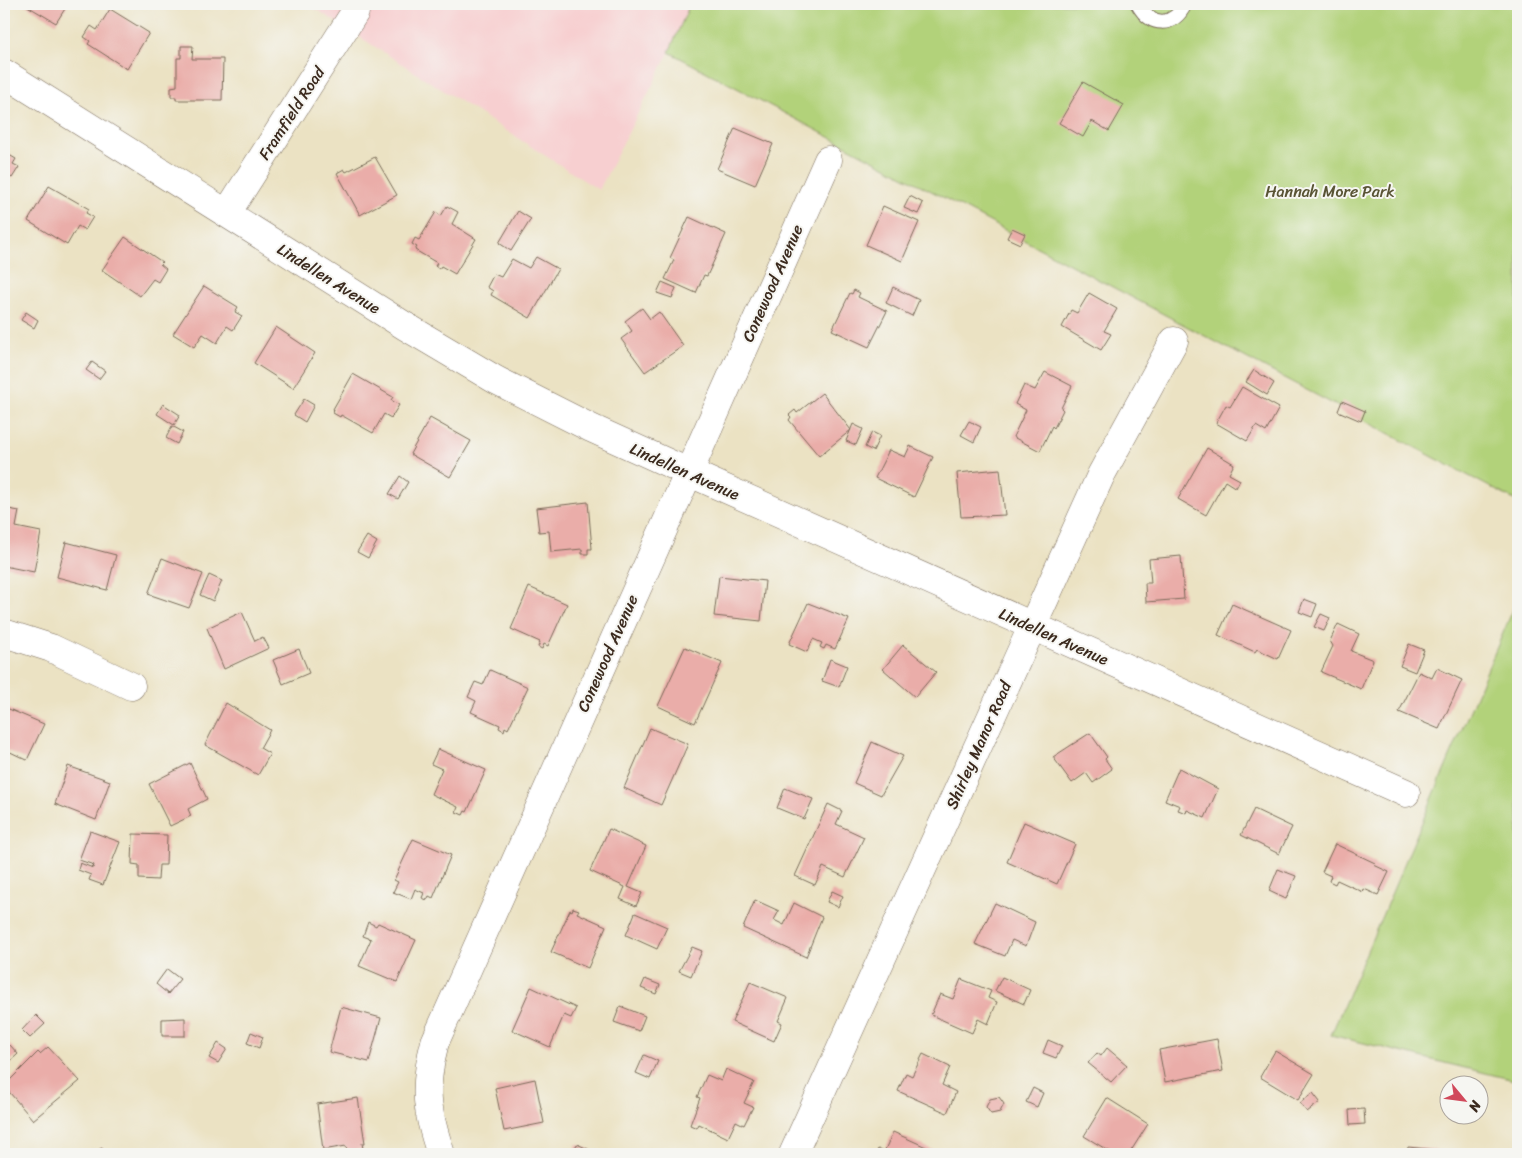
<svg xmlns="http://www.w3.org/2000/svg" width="1522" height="1158" font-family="Sriracha,sans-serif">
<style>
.built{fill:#f7cfd0}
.green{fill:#b2d27a;stroke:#767e4c}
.building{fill:#eaada9}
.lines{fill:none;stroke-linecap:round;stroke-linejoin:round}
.lane-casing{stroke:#796a58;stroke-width:16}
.street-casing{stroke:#796a58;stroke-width:29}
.lane{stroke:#fff;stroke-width:14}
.street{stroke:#fff;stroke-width:28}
.labels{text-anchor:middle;stroke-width:4;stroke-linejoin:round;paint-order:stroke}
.street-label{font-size:16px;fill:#3b2a1e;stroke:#f6f6f2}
.park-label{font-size:16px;fill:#595435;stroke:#f6f6f2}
</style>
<rect width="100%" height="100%" fill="#f6f6f2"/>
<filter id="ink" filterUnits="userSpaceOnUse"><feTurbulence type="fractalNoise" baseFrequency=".02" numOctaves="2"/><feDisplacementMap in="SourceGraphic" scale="10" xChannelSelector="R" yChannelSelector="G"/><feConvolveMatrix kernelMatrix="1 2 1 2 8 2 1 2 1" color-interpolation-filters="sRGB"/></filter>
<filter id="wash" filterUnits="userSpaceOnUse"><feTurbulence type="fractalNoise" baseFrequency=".0096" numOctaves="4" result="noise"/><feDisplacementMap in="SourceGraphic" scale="20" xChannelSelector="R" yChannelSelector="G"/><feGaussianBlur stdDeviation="1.12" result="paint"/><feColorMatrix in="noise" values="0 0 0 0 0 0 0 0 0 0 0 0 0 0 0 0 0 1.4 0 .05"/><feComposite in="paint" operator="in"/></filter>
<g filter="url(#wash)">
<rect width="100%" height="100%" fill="#ebe2c3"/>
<path class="built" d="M308 4H691L675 41 599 190Z"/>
<g class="green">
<path d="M690 4H1518V502L669 52Z"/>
<path d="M1518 598V1081L1331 1035Z"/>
</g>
<g id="blocks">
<g class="building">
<path d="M24 4H68L56 23Z"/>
<path d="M110 9 149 33 127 69 88 44 90 41 84 37 91 26 97 30Z"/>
<path d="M181 46H193L192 59H223L222 100H176V97H171V87L177 86V58H181Z"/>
<path d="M1083 82 1124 105 1109 131 1092 121 1083 137 1059 123Z"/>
<path d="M735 128 773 144 755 185 717 169Z"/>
<path d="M4 152 16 159 13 164 19 167 12 178 6 174 4 178Z"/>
<path d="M375 157 397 195 360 215 337 173 344 169 346 172Z"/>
<path d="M49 186 89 209 86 213 93 217 85 230 78 226 67 245 28 221Z"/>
<path d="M910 196 923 203 918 214 904 208Z"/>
<path d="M447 206 458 212 452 224 476 239 455 274 441 266 439 269 435 266 437 263 415 250 417 247 412 244 415 238 419 240 436 212 441 216Z"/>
<path d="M883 206 919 222 902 261 866 245Z"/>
<path d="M518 211 531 219 511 251 499 243Z"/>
<path d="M689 217 726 234 707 276 704 275 696 293 665 279 674 260 670 258Z"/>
<path d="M1012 228 1025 234 1020 244 1007 238Z"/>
<path d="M125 237 162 262 160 264 166 269 158 282 153 279 140 296 102 270Z"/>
<path d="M536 257 558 269 530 318 491 295 493 291 487 287 494 274 501 277 512 259 529 268Z"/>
<path d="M662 282 676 288 672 298 657 293Z"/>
<path d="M204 286 238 307 235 312 242 316 233 330 227 326 217 343 203 334 194 347 173 334Z"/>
<path d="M893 287 919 300 912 316 886 303Z"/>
<path d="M854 290 860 293 858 297 887 311 869 347 832 330 850 293 852 294Z"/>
<path d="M1089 293 1117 309 1104 331 1111 334 1101 350 1062 327 1071 310 1077 313Z"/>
<path d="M642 308 650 319 659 312 683 346 645 372 621 339 632 331 625 321Z"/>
<path d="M26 312 38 320 34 328 21 320Z"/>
<path d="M276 327 315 353 293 388 254 363Z"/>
<path d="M92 362 105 371 99 379 86 370Z"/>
<path d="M1254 370 1274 383 1267 395 1246 382Z"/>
<path d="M1045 372 1072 386 1061 408 1063 410 1054 428 1052 426 1040 451 1013 437 1026 410 1015 404 1024 385 1035 390Z"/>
<path d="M353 374 393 397 391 400 399 405 391 418 384 414 373 433 341 415 340 417 333 413 334 410 333 409Z"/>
<path d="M1242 387 1279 408 1266 432 1256 426 1247 441 1216 423 1226 405 1230 407Z"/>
<path d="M822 393 851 430 819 456 789 420 791 417 789 415 795 410 797 413Z"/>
<path d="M304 399 314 405 305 422 294 415Z"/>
<path d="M1342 401 1365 411 1361 421 1338 411Z"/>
<path d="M163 404 180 415 174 425 157 414Z"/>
<path d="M430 418 471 441 450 477 410 454Z"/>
<path d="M969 421 981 427 974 442 961 435Z"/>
<path d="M853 424 863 429 856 445 846 441Z"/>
<path d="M172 426 183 432 177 444 166 438Z"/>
<path d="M872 432 880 436 873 451 865 447Z"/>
<path d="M910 446 933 457 914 497 875 478 889 450 905 457Z"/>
<path d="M1207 448 1234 464 1229 474 1240 480 1236 488 1225 481 1206 515 1178 499Z"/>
<path d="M1000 469 1005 515 961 517 957 473Z"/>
<path d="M400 476 408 482 398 499 389 494Z"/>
<path d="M588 502 592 549H588V554H582V549L551 552 549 531 539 532 536 508Z"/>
<path d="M4 508 19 511 16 527 41 532 34 572 4 566Z"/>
<path d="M367 536 377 542 368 558 357 552Z"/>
<path d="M66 542 116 555 107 590 57 577Z"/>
<path d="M1181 556 1184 599 1146 602 1145 583H1151L1149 559Z"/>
<path d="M162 558 203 574 189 608 148 594Z"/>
<path d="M209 575 222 581 213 601 200 595Z"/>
<path d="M719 576 765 581 761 621 714 616Z"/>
<path d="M529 587 567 604 548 646 544 644 542 649 538 647 540 642 511 629Z"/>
<path d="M1304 599 1317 604 1312 617 1299 612Z"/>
<path d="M808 603 849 619 835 649 826 645 824 649 820 647 822 643 813 639 807 652 789 644Z"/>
<path d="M1232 604 1291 630 1278 659 1257 649 1255 652 1218 635Z"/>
<path d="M242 612 255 641 263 637 269 648 224 669 207 628Z"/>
<path d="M1321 614 1330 618 1324 631 1314 627Z"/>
<path d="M1338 624 1359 634 1351 651 1373 660 1361 689 1321 672 1333 646 1330 641Z"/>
<path d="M1409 644 1424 650 1415 672 1400 666Z"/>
<path d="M903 645 936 672 915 697 883 669Z"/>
<path d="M685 647 722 663 695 723 658 706Z"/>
<path d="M299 649 309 673 283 684 273 660Z"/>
<path d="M830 659 847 666 839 687 822 681Z"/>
<path d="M1437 668 1462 680 1439 729 1399 712 1419 672 1432 678Z"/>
<path d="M490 670 528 687 508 729 505 727 504 731 499 728 500 725 471 712 476 701 468 697 475 682 483 685Z"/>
<path d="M226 703 270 730 260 748 270 754 258 775 205 745Z"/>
<path d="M4 707 44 724 27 760 4 749Z"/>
<path d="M650 728 688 744 661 805 624 788Z"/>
<path d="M1090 733 1107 757 1105 759 1112 769 1093 783 1086 773 1072 783 1053 757Z"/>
<path d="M872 742 903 756 881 795 854 783Z"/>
<path d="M438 749 486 770 467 812 465 811 463 815 456 812 458 807 431 794 442 769 431 764Z"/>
<path d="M190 763 207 799 188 809 191 816 170 826 149 784Z"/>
<path d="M68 766 110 781 96 820 55 804Z"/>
<path d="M1179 768 1218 789 1205 818 1187 810 1186 813 1178 810 1180 806 1165 800Z"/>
<path d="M785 788 813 799 804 819 777 808Z"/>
<path d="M828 804 842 811 836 824 864 837 845 877 823 867 815 885 795 876Z"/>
<path d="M1254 809 1292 827 1279 854 1241 835Z"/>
<path d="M1024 822 1075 844 1057 884 1007 862Z"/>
<path d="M609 829 646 846 628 887 642 893 636 906 620 899 625 887 590 871Z"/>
<path d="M90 831 120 842 103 885 89 880 91 875 78 870 80 863 93 868 94 865 79 860Z"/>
<path d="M133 834 167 835 166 865H159L158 880 139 879V865L132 864Z"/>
<path d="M413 839 451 855 433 898 429 896 427 900 422 898 424 893 415 889 411 899 393 892 398 882 394 880Z"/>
<path d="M1335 844 1375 863 1374 865 1389 872 1378 895 1364 889 1363 892 1337 880 1335 884 1329 881 1331 876 1322 872Z"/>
<path d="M1278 869 1296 876 1286 899 1269 891Z"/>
<path d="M832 891 843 896 838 907 827 902Z"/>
<path d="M755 900 779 911 774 920 784 925 794 903 822 917 806 957 743 928Z"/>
<path d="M995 903 1035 922 1026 946 1012 940 1005 956 975 944Z"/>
<path d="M573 908 579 910 577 913 606 926 588 968 551 952 570 910 572 911Z"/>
<path d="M635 913 667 927 657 949 626 935Z"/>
<path d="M368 922 376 926 378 923 416 940 397 982 359 966 371 939 363 936Z"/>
<path d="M692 947 702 951 691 976 679 971Z"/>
<path d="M167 969 180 979 168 994 156 984Z"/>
<path d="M1002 977 1030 990 1024 1004 995 991Z"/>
<path d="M645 979 660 985 656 994 641 988Z"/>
<path d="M961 979 991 991 988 998 997 1002 988 1024 978 1019 972 1033 931 1015 940 994 953 999Z"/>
<path d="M750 982 788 998 778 1021 782 1023 774 1041 732 1022Z"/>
<path d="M531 987 576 1008 571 1018 564 1015 550 1047 512 1030Z"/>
<path d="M620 1006 645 1016 639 1031 614 1022Z"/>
<path d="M341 1007 381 1018 369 1062 329 1052Z"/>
<path d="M36 1015 45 1024 30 1038 22 1030Z"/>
<path d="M185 1018V1036H162V1019Z"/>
<path d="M251 1032 263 1037 259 1048 247 1043Z"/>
<path d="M1217 1039 1223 1071 1165 1082 1159 1050Z"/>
<path d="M1048 1040 1062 1046 1056 1058 1043 1053Z"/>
<path d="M218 1043 227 1049 218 1063 209 1058Z"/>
<path d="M10 1045 18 1054 4 1067V1051Z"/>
<path d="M48 1047 80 1081 33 1120 4 1086 38 1052 40 1054Z"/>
<path d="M1107 1048 1127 1065 1111 1082 1088 1063 1097 1053 1101 1056Z"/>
<path d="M1275 1051 1314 1074 1298 1100 1260 1077Z"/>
<path d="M923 1054 950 1067 942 1085 956 1092 947 1113 898 1091 906 1073 912 1076Z"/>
<path d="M644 1055 658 1061 650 1079 636 1073Z"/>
<path d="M726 1069 754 1082 744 1103 753 1107 744 1125 736 1121 728 1138 699 1124 697 1128 690 1125 700 1098 697 1097 707 1075 721 1081Z"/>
<path d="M535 1079 544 1123 504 1131 495 1088Z"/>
<path d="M1033 1088 1043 1093 1037 1107 1026 1102Z"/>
<path d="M1313 1093 1320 1102 1307 1112 1300 1103Z"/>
<path d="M999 1097 1004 1104 1000 1112 991 1114 986 1107 990 1099Z"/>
<path d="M358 1098 365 1143H362L363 1149 347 1151 346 1146 323 1150 317 1104Z"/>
<path d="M1107 1098 1148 1124 1129 1154H1114L1084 1136Z"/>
<path d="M1364 1109 1365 1124 1350 1125 1349 1110Z"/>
<path d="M893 1132 937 1152 936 1154H876L878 1149 884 1152Z"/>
<path d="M577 1144 599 1154H572Z"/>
<path d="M1408 1147 1437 1150 1436 1154H1407Z"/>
<path d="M102 1148 105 1154H89Z"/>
</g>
</g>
</g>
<g filter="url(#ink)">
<use href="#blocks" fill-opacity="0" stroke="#796a58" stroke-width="1"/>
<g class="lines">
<defs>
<path id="lane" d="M1138 4C1151 27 1173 28 1185 4"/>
<g id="street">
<path d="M4 73 405 326 496 380 591 428 688 472 1406 793"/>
<path d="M227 213 355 12"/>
<path d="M4 633 51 648 131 686"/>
<path d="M441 1154C426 1110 423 1087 435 1042L828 160"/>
<path d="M793 1154 1101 475 1174 341"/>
</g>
</defs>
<use href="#lane" class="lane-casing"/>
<use href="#street" class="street-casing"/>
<use href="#lane" class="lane"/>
<use href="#street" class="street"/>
</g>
</g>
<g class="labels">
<g class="street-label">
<text transform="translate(291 113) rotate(-57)" y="6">Framfield Road</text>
<text transform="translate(329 278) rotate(32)" y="6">Lindellen Avenue</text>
<text transform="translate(772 283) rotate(-66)" y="6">Conewood Avenue</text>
<text transform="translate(685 471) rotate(24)" y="6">Lindellen Avenue</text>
<text transform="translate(1054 636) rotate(24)" y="6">Lindellen Avenue</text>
<text transform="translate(607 653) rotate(-66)" y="6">Conewood Avenue</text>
<text transform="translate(978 745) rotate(-66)" y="6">Shirley Manor Road</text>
</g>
<g class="park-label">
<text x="1330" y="197">Hannah More Park</text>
</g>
</g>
<rect width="1522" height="1158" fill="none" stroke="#f6f6f2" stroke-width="20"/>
<g transform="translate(1464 1100) rotate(119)"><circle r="24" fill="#f6f6f2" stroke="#aba49d"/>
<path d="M0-4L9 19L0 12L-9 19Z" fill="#d1495b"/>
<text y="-8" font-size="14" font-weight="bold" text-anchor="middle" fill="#3b2a1e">N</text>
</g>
</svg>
